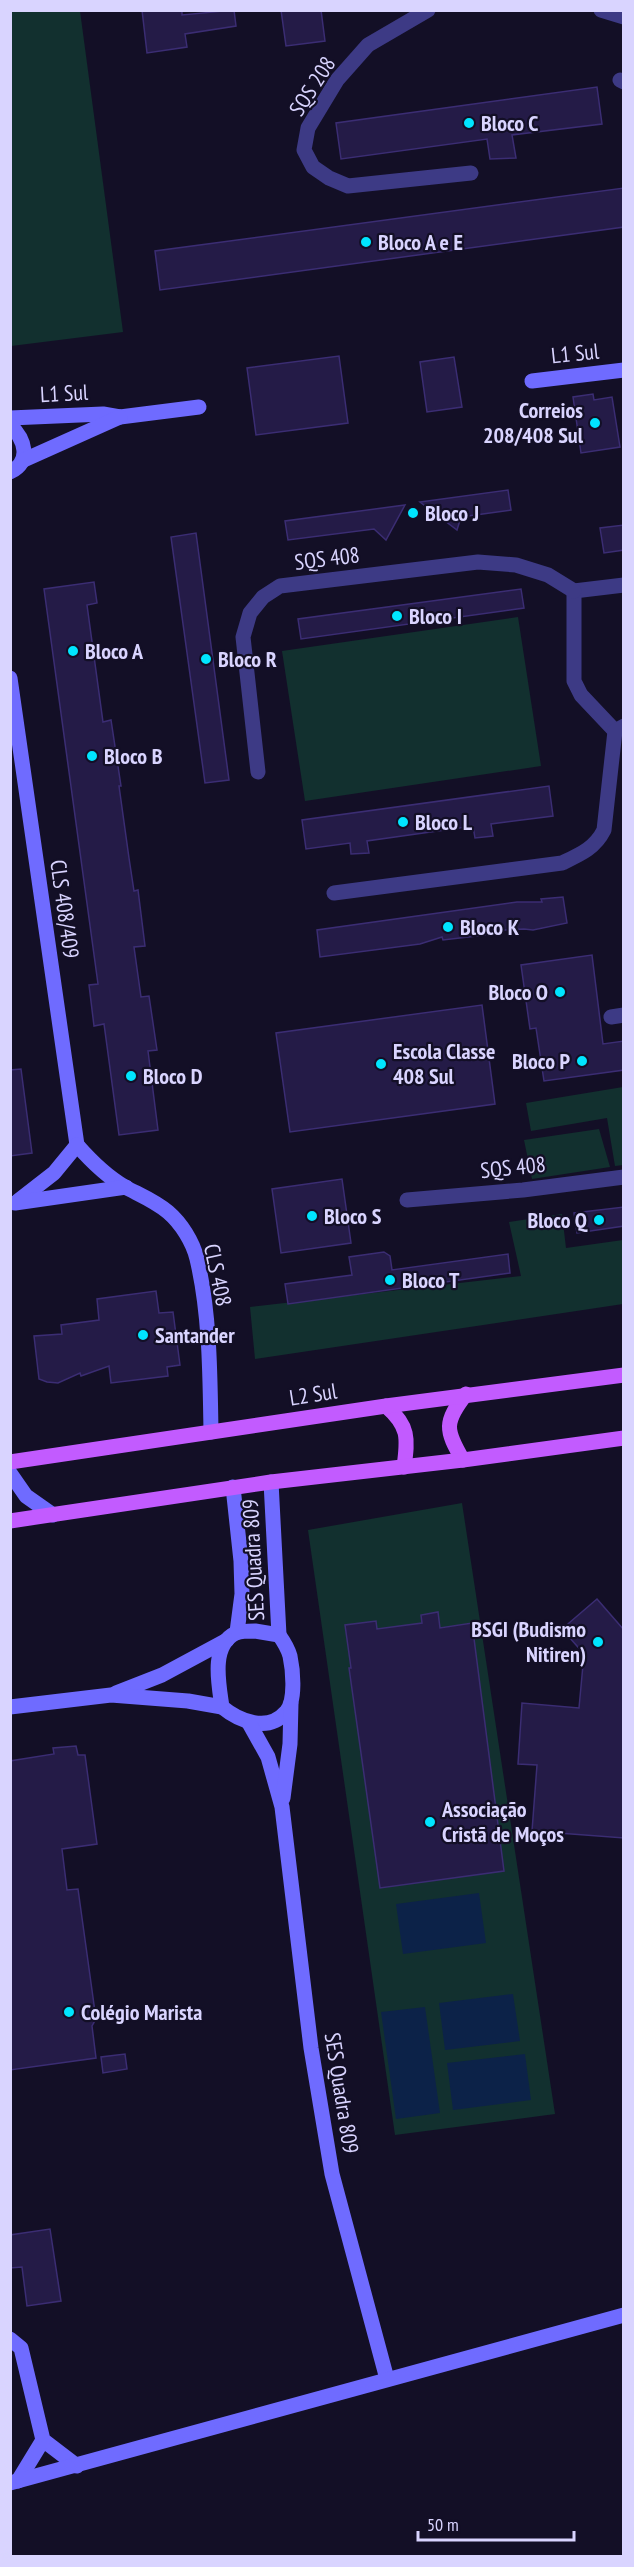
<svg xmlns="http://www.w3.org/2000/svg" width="634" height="2567" font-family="'PT Sans Narrow',sans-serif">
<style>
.green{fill:#12302f}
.water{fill:#0c2248}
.building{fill:#241b47;stroke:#3b2d73;stroke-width:1.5}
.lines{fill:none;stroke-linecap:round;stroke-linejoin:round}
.street{stroke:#3d3a85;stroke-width:15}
.secondary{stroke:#6f6bff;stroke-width:15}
.primary{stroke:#c25bff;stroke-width:15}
.poi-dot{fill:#00e5ff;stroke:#130f26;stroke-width:2}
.labels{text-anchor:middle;stroke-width:4.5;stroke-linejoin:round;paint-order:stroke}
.street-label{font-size:22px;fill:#d9d4ff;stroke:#130f26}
.poi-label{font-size:22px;font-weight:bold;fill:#d9d4ff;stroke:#130f26;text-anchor:start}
</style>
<rect width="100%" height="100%" fill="#130f26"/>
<g class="green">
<path d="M10 11H80L123 332 11 346Z"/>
<path d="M518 617 541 766 305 801 282 651Z"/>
<path d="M623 1087V1165L615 1166 607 1118 531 1131 526 1103Z"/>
<path d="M599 1129 610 1167 532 1179 524 1140Z"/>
<path d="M562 1214 566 1248 623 1240V1304L255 1359 250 1307 521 1276 509 1222Z"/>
<path d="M462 1503 555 2114 395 2135 308 1530Z"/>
</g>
<g class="water">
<path d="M479 1893 486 1943 403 1954 396 1904Z"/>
<path d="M513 1994 520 2041 445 2050 439 2003Z"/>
<path d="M425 2007 440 2113 396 2119 381 2012Z"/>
<path d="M525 2054 531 2100 453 2110 447 2063Z"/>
</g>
<g class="building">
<path d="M142 10H182V15L234 10 236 26 185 34 187 47 147 53Z"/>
<path d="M281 10H321L325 41 286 46Z"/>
<path d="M597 87 602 124 512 135 516 158 490 159 487 139 341 159 336 123Z"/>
<path d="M624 188V227L160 290 155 251Z"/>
<path d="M339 356 348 423 256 435 247 368Z"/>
<path d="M454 357 462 407 427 412 420 362Z"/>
<path d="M593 394 594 400 612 397 620 447 581 453 573 397Z"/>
<path d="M508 490 511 510 461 517 457 530 420 502Z"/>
<path d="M405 505 386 540 374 529 288 540 285 521Z"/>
<path d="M624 525V550L604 553 600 528Z"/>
<path d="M196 533 229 780 205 783 171 537Z"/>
<path d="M94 582 97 603 87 605 103 722 111 720 121 786H119L129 858 134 891 138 890 145 946 134 947 141 997 149 996 157 1050 148 1051 158 1130 119 1135 104 1024 94 1026 89 985 98 984 44 589Z"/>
<path d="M521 589 524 608 301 639 298 619Z"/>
<path d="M549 786 553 816 491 824 493 836 475 838 473 826 367 841 369 853 351 854 350 843 306 849 302 820Z"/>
<path d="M563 897 567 923 533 930 524 929 485 931V935L443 940 442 937 420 944 320 957 317 930 517 902H542L541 899Z"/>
<path d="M592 955 603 1044 624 1041V1070L544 1081 536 1028 530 1029 521 965Z"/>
<path d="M482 1005 495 1104 290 1132 276 1033Z"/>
<path d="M21 1069 32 1153 10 1156V1070Z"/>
<path d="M342 1179 351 1243 281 1253 272 1189Z"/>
<path d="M624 1207V1226L577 1233 574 1213Z"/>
<path d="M384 1252 390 1256 392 1270 508 1254 510 1273 288 1304 285 1284 352 1275 349 1257Z"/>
<path d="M156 1291 159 1313 173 1312 180 1365 167 1367 168 1376 111 1383 109 1366 81 1376 80 1373 58 1383 47 1382 39 1379 34 1336 62 1334 61 1325 99 1320 97 1299Z"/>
<path d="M597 1599 624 1630V1838L532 1831 537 1765 518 1764 522 1703 579 1708 584 1654 562 1629Z"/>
<path d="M438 1612 440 1628 472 1623 504 1871 380 1888 349 1668H351L345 1625 376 1621 377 1629 422 1623 421 1615Z"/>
<path d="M76 1746 78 1755H85L97 1844 62 1849 67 1890 78 1889 96 2019 92 2026 96 2058 10 2070V1761L54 1754 53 1748Z"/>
<path d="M125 2054 127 2069 103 2073 101 2057Z"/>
<path d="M50 2229 61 2301 27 2306 22 2267 10 2268V2235Z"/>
</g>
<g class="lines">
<g class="street">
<path d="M428 10 368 45 337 80 308 128 304 150 313 167 329 178 348 186 471 173"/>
<path d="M601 10 624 17"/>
<path d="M620 80 624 82"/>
<path d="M615 731 581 695 574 681V591L624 585"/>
<path d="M258 772 243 637 250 613 263 597 280 586 478 562 516 565 548 575 574 591"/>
<path d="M334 893 562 863C581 854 595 848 604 830L615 731 624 726"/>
<path d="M611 1017 624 1015"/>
<path d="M407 1200 523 1190 624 1177"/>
</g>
<g class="secondary">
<path d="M532 381 624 370"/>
<path d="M10 418 103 414 120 417 199 407"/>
<path d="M10 425C25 439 32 462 10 472"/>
<path d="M24 460 120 417"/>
<path d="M10 678 77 1145"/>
<path d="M77 1145C91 1161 106 1176 125 1187 140 1195 155 1201 168 1212 181 1223 193 1242 197 1259 210 1314 210 1375 211 1432"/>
<path d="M18 1201 54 1173 77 1145"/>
<path d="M15 1203 126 1187"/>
<path d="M10 1473 26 1496 53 1515"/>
<path d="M271 1482 279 1635"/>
<path d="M233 1487 241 1561 242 1594 237 1632"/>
<path d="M255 1631 279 1635C284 1642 288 1649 290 1656 293 1670 296 1701 286 1712 268 1733 239 1721 222 1707 219 1685 210 1645 236 1633 241 1631 249 1631 255 1631Z"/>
<path d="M116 1693 162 1675 227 1640"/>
<path d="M10 1707 111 1695 188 1701 222 1707"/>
<path d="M249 1723 268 1757 282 1807 311 2048 332 2174 387 2379"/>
<path d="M283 1798 290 1744 291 1703"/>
<path d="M10 2339 21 2348 43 2440 77 2466"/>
<path d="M18 2481 43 2440"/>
<path d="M10 2483 624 2315"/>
</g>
<g class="primary">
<path d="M386 1406C409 1426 408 1438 404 1467"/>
<path d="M463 1460C445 1430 444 1422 466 1394"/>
<path d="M10 1462 386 1406 624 1375"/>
<path d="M10 1521 271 1482 463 1460 624 1438"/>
</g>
</g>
<g class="poi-dot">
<circle cx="469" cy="123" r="6"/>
<circle cx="366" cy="242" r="6"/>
<circle cx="595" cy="423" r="6"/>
<circle cx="413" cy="513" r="6"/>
<circle cx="397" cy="616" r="6"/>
<circle cx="73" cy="651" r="6"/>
<circle cx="206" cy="659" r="6"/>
<circle cx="92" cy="756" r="6"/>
<circle cx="403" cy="822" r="6"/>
<circle cx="448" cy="927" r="6"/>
<circle cx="560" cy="992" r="6"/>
<circle cx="582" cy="1061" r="6"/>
<circle cx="381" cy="1064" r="6"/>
<circle cx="131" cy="1076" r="6"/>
<circle cx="312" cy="1216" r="6"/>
<circle cx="599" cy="1220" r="6"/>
<circle cx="390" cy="1280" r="6"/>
<circle cx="143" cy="1335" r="6"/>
<circle cx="598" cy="1642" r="6"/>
<circle cx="430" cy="1822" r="6"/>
<circle cx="69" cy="2012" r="6"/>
</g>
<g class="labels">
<g class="street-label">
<text transform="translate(312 86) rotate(-57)" y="8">SQS 208</text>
<text transform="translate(575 353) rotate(-6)" y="8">L1 Sul</text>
<text transform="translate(64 393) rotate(-3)" y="8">L1 Sul</text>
<text transform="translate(327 558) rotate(-7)" y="8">SQS 408</text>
<text transform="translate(65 909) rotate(82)" y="8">CLS 408/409</text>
<text transform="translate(513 1167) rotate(-6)" y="8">SQS 408</text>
<text transform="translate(218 1275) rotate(78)" y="8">CLS 408</text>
<text transform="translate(313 1394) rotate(-9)" y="8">L2 Sul</text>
<text transform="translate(253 1560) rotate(-93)" y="8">SES Quadra 809</text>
<text transform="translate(342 2093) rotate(81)" y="8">SES Quadra 809</text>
</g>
<g class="poi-label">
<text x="481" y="131">Bloco C</text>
<text x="378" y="250">Bloco A e E</text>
<text x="583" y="418" text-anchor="end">Correios<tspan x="583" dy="25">208/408 Sul</tspan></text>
<text x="425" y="521">Bloco J</text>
<text x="409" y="624">Bloco I</text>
<text x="85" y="659">Bloco A</text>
<text x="218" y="667">Bloco R</text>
<text x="104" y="764">Bloco B</text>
<text x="415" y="830">Bloco L</text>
<text x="460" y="935">Bloco K</text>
<text x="548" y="1000" text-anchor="end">Bloco O</text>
<text x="393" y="1059">Escola Classe<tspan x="393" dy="25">408 Sul</tspan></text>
<text x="570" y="1069" text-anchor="end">Bloco P</text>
<text x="143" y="1084">Bloco D</text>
<text x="324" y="1224">Bloco S</text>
<text x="587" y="1228" text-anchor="end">Bloco Q</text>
<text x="402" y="1288">Bloco T</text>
<text x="155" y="1343">Santander</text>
<text x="586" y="1637" text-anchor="end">BSGI (Budismo<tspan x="586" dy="25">Nitiren)</tspan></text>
<text x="442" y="1817">Associação<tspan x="442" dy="25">Cristã de Moços</tspan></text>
<text x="81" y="2020">Colégio Marista</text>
</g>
</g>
<rect width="634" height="2567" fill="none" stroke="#d9d4ff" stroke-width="24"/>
<path d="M418 2531v9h156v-9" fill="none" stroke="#d9d4ff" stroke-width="3"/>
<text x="427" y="2531" font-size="18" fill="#d9d4ff" stroke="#130f26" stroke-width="4.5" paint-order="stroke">50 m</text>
</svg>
